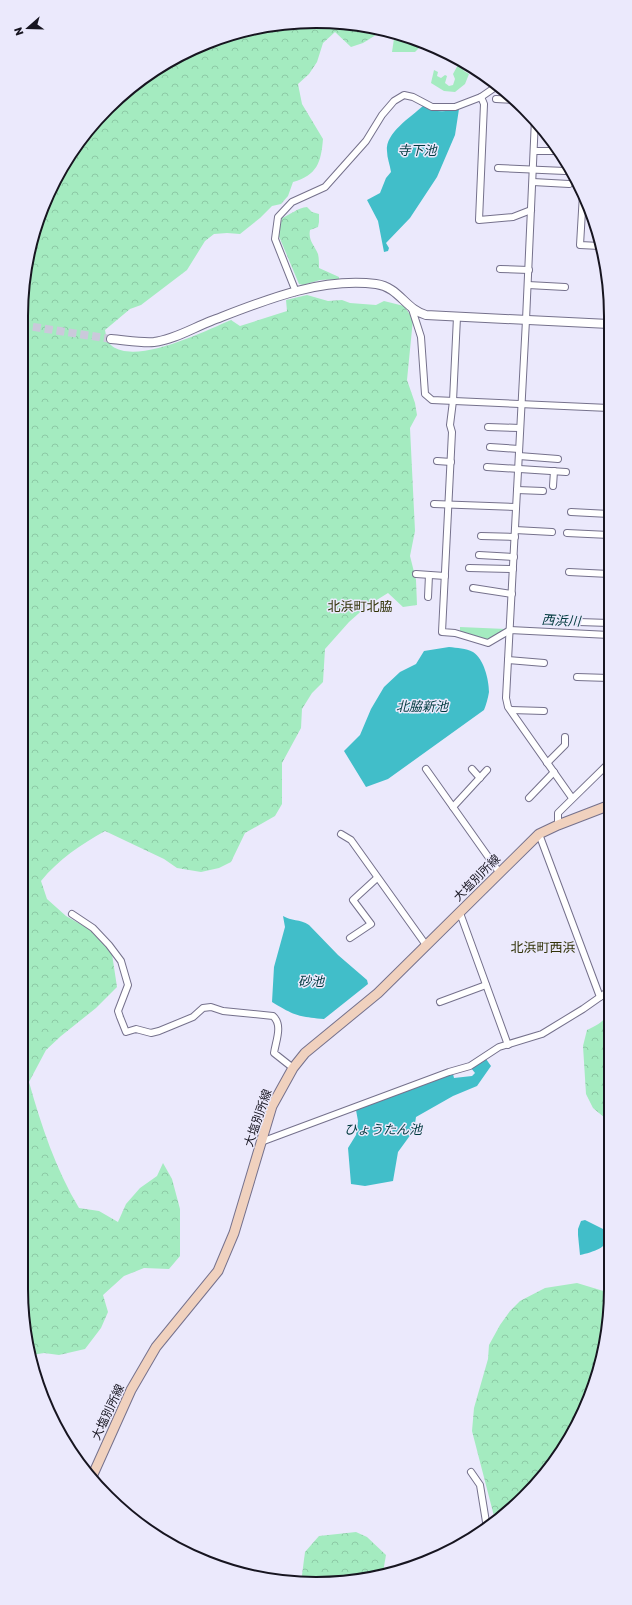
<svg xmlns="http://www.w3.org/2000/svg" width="632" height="1605" font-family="Rubik,'Noto Sans JP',sans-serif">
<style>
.grass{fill:#a4ebc0}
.forest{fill:url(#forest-crowns)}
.water{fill:#41bec9}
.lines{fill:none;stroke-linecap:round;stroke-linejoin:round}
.tertiary-tunnel{stroke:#cbc9db;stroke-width:8;stroke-dasharray:8 4;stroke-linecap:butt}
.minor-casing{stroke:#75718c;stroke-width:8}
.tertiary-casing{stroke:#75718c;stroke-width:10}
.secondary-casing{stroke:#75718c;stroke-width:11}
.minor{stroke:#fff;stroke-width:6}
.tertiary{stroke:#fff;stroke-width:8}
.secondary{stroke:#f0d1be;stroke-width:9}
.labels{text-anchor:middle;stroke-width:3;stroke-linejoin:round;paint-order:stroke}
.street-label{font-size:12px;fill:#171520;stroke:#ebe9fc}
.water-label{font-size:13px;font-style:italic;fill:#00393e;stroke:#ebe9fc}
.neighbourhood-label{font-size:13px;fill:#323308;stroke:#ebe9fc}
.rim{fill:none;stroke:#171520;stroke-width:2}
</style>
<defs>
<pattern id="forest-crowns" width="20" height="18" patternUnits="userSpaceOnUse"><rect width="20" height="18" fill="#a4ebc0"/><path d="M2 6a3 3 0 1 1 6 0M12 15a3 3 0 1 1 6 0" fill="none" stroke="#8cc9a5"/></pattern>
</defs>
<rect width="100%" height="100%" fill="#ebe9fc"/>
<g class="grass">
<path d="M395 32 420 43 419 48 415 52H392Z"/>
<path d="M459 63 464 71 469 74 465 84 455 92 444 91 431 83 434 70 438 72 437 76 441 78 445 75 447 76 445 83 449 86 453 85 455 79 453 74Z"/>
<path d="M460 627 506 629 489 641 460 632Z"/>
</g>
<g class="forest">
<path d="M336 22 384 30 363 43 351 47 335 32 323 43 317 62 309 74 298 84 302 104 323 139C321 163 317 175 293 182L288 196 281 204 272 206 260 218 240 234 227 233 214 234 205 241 187 270 141 305 130 309 105 330C106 335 107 342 112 346 137 365 205 331 231 320L240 326 287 311 286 300 307 295 328 301 342 300 350 303 376 305 384 301 404 306 413 319 407 380 415 403 417 415 410 428 415 531 410 556 416 580 417 605 403 607 388 593 367 606 349 622 325 649 323 682 312 693 302 709 301 728 282 763V804L275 816 245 833 231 862 219 868 201 872 177 868 164 859 105 831C80 845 59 859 41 881L47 899 66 916 96 933 112 954 117 987 96 1008 61 1036 46 1050 29 1082C41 1125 56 1170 79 1208L99 1211 118 1222 126 1204 140 1188 157 1176 163 1163 172 1179 180 1209V1256L169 1269 144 1268 124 1276 103 1295 108 1312 101 1328 85 1349 59 1355 44 1353 32 1355 21 1289V316L31 239 52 185 82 136 122 94 169 60 221 37 278 23Z"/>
<path d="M307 207 312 212 319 214V222L318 227 310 230C308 240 314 245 318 254 319 258 319 264 319 268L339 277V279L320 280 303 285 299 284 278 234 282 218C291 214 298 208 307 207Z"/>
<path d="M610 1010 611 1123 593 1108 586 1094 583 1046 587 1030C598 1025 606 1020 610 1010Z"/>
<path d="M577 1283 610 1293 601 1366 580 1420 550 1468 495 1520 472 1431 474 1408 488 1359 489 1345 500 1325 510 1311 520 1301 545 1288Z"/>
<path d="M356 1532 367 1537 386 1555 383 1572 374 1578 304 1581 302 1575 305 1552 319 1536Z"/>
</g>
<g class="water">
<path d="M423 106C435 113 445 112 459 109L455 135 437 177 410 218 386 243 389 248 388 251 384 252 378 221 367 200 380 193 386 178 391 172C390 165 387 158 387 151 385 133 411 117 423 106Z"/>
<path d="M449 647C457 648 466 648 473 652 484 659 489 680 489 692 488 698 486 705 484 710L388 779 366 787 344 751 360 735 371 709 384 687 400 672 416 664 424 651Z"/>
<path d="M283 916C291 921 300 919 309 925L338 955 367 980 368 984 324 1019C299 1017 293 1015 272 1002L274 967 285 927Z"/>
<path d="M486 1059 491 1066 477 1086 453 1096 416 1117 414 1130 398 1152 393 1181 365 1186 351 1184 348 1148 356 1135 358 1121 356 1110 453 1074 454 1078 472 1076 475 1073 471 1068Z"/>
<path d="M585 1220 607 1231 610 1234C608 1248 593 1252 580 1255L578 1235V1229L581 1221Z"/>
</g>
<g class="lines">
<path class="tertiary-tunnel" d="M21 325 111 339"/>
<defs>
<g id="minor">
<path d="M481 97 484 104 479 220 513 217 531 210"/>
<path d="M496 99 514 100"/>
<path d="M535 119 526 320 506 698 508 707 572 798"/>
<path d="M534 151H556"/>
<path d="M498 168 565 171"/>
<path d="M533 182 569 184"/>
<path d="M583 194 580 245 600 246"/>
<path d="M500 269 529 270"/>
<path d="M528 285 565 287"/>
<path d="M296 292 275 239 278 217 292 202 325 187 366 141 382 115 394 101 404 95 413 97 432 107H455L481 97 497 86"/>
<path d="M412 309 421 337 425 394 432 400 609 408"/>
<path d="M457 317 453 401 450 425 452 432 442 632 455 633 488 643 510 630 609 635"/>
<path d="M488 427 520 428"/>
<path d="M490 447 519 449"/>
<path d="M519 456 558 459"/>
<path d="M437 461 451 462"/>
<path d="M487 467 566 472"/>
<path d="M553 486 554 471"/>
<path d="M517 490 543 491"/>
<path d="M434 504 516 507"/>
<path d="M571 512 609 514"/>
<path d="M515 530 552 532"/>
<path d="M567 533 609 535"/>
<path d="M481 536 515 537"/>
<path d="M479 555 514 557"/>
<path d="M469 568 513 569"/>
<path d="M569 572 609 574"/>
<path d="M416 574 445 576"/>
<path d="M473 588 512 594"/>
<path d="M428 597 429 575"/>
<path d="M579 622 609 623"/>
<path d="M508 660 544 663"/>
<path d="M577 677 609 678"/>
<path d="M511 710 544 711"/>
<path d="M547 763 565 745V737"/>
<path d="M426 769 499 872"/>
<path d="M472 769 480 778"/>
<path d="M529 798 554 772"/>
<path d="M453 807 487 770"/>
<path d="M558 825V813L610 762"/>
<path d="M341 834 351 840 426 945"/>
<path d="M539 834 600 997"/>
<path d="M460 913 508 1045"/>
<path d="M72 914 93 928 109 945 121 961 128 985 118 1011 120 1017 126 1032 136 1029 151 1033 159 1031 193 1017 203 1008 211 1007 223 1011 273 1016C283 1025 276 1040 274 1053L293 1068"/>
<path d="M350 938 371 924 353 900 377 878"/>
<path d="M440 1002 486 985"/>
<path d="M261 1142 449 1072 470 1066 499 1047 542 1034 583 1009 610 990"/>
<path d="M471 1472 480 1485 487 1528"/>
</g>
<g id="tertiary">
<path d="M111 339C125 340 140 343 154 342 173 340 193 328 211 321 263 301 319 277 376 284 399 287 406 310 426 315L609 324"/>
<path d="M610 704V721"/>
</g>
<path id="secondary" d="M91 1479 131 1390 156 1347 218 1271 234 1233 272 1106 293 1068 305 1053 378 993 539 834 558 825 610 805"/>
</defs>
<use href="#minor" class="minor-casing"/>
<use href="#tertiary" class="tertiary-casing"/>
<use href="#secondary" class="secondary-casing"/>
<use href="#minor" class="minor"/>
<use href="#tertiary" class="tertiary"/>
<use href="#secondary" class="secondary"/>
</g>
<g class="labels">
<g class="street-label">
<text transform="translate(477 878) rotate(-45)" y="4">大塩別所線</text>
<text transform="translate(258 1118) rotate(-71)" y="4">大塩別所線</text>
<text transform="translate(108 1412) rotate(-65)" y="4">大塩別所線</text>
</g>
<g class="water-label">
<text x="417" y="155">寺下池</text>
<text transform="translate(561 620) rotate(3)" y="5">西浜川</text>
<text x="422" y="711">北脇新池</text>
<text x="311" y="986">砂池</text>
<text x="383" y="1134">ひょうたん池</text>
</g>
<g class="neighbourhood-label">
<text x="360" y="611">北浜町北脇</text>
<text x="543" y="952">北浜町西浜</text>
</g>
</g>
<path d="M0 0H632V1605H0ZM316 28H316A288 288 0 0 1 604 316V1289A288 288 0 0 1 316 1577H316A288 288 0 0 1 28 1289V316A288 288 0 0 1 316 28Z" fill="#ebe9fc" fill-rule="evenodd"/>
<path class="rim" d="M316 28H316A288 288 0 0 1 604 316V1289A288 288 0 0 1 316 1577H316A288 288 0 0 1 28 1289V316A288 288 0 0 1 316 28Z"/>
<g transform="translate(28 28) rotate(250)" stroke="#ebe9fc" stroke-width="3" paint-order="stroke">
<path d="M0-3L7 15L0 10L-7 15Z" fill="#171520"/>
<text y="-6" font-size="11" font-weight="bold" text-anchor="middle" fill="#171520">N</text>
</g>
</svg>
